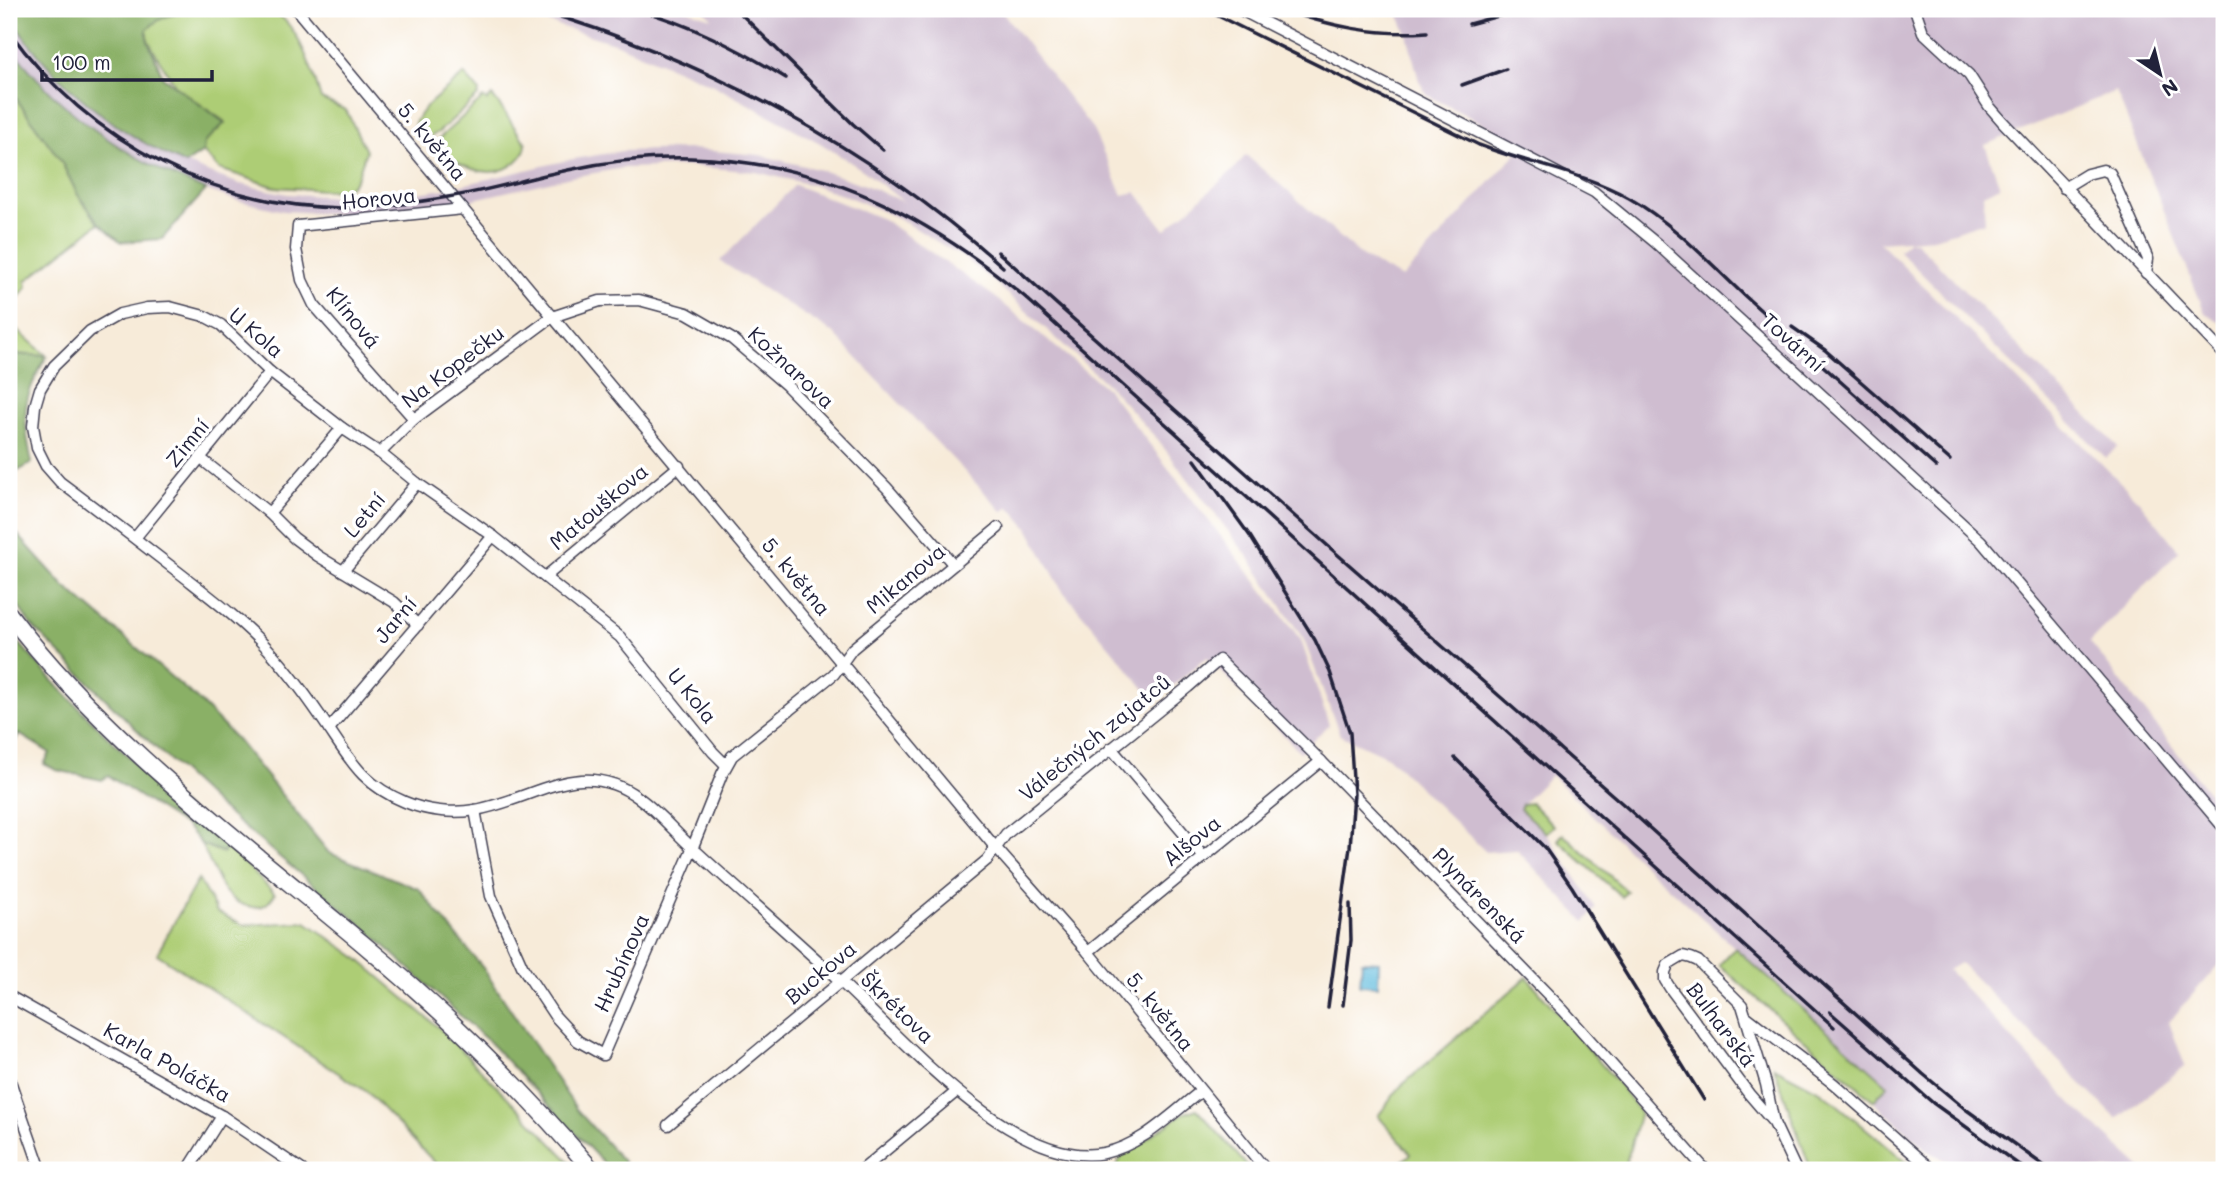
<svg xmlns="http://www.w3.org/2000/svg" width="2233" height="1179" font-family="Mali,sans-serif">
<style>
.industrial{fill:#cfbdd0}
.green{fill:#adcd75;stroke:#687858;stroke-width:2}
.forest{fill:#8ab066;stroke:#566950;stroke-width:2}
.water{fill:#60bcde;stroke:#416f8c;stroke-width:2}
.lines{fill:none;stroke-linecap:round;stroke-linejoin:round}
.street-casing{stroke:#424053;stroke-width:13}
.primary-casing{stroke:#424053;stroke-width:19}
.street{stroke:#fff;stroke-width:10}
.primary{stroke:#fff;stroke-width:16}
.rail{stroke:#22223b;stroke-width:3.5}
.labels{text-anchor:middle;stroke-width:7;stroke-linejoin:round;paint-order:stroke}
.street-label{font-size:21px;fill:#22223b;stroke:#fff}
</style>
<rect width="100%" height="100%" fill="#fff"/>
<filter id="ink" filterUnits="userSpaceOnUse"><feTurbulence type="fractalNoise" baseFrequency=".0143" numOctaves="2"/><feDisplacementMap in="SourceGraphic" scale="14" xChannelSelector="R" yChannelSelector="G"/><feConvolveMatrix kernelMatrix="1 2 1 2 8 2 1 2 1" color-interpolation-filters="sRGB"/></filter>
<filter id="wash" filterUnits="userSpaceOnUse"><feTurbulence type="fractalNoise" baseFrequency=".00686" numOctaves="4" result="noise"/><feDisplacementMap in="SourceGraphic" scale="28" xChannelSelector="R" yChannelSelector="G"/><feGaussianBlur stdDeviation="1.57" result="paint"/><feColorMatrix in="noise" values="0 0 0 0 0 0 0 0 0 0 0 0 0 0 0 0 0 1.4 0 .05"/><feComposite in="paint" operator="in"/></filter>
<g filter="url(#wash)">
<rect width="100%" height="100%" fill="#f7ebd9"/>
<g class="industrial">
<path d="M505 9H684L712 18 703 9H1000L1092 128 1123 195 1136 192 1165 230 1231 172 1246 155 1363 257 1402 278 1524 145 1427 95 1419 81 1407 34 1396 9H2224V324L2205 313 2116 91 1985 145 2000 186 1983 194 1985 222 1934 238 1879 242 2139 501 2179 551 2090 642 2224 812V958L2169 1022 2185 1066 2117 1119 1960 963 1948 970 2075 1107 2144 1170H1996L1945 1160 1927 1150 1873 1101 1887 1085 1648 869 1551 775 1522 804 1520 809 1546 833 1596 908 1585 922 1517 850 1486 852 1388 757 1340 735 1304 640 1249 558 1157 439 1110 387 991 279 964 258 900 219 859 201 817 186 756 172 691 166 624 168 571 177 453 204 402 213 358 215 284 211 235 200 206 190 153 168 126 152 69 110 30 71 9 44V15L61 79 105 117 135 137 160 153 212 174 240 184 287 194 358 198 400 196 450 188 568 160 622 151 691 149 759 155 821 170 865 185 904 202 864 171 820 143 713 85 617 44Z"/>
<path d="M795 185 883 219 995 297 1107 389 1301 640 1329 725 1300 752 1207 657 1155 701 1062 590 1028 528 1009 506 1003 512 833 333 720 261Z"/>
<path d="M1908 241H1915L2118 447 2106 458 1899 251Z"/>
</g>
<g class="green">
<path d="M214 10C237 16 248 9 268 11 295 14 314 75 321 99L346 110 366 151C361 165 358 185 343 191L275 187 219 169 203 152 204 143 225 122 177 88 155 53 147 38V30C162 11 192 11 214 10Z"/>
<path d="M464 74 479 91 478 96 440 131 423 141 413 132C415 107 448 91 464 74Z"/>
<path d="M12 92 61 161 78 195 99 223 26 281 27 287 9 309V93Z"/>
<path d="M492 96C506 111 513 128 526 143 526 151 523 156 516 162 490 185 454 163 431 146L483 98 487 101Z"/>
<path d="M9 323 47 356 9 354Z"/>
<path d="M1531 803 1554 826 1546 833 1520 809 1522 804Z"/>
<path d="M1563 834 1627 891 1622 897 1558 840Z"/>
<path d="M225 843 275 894C268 904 264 908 252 907 219 903 215 868 201 844L223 853Z"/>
<path d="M198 879 217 912 242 925 306 922 355 956 445 1033 578 1170H442L367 1092 157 954Z"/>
<path d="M1735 948 1888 1085 1874 1101 1719 965Z"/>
<path d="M1527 977 1615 1080 1640 1112 1624 1170H1392L1411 1154 1378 1116 1400 1087Z"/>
<path d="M1774 1067 1822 1092 1916 1170H1811Z"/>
<path d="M1197 1109 1251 1170H1115L1121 1157 1182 1114Z"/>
</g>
<g class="forest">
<path d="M9 9H217C194 11 162 11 147 30V38L163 77 225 123 204 143 203 152 185 164C122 135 66 93 24 37 18 28 9 19 9 9Z"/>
<path d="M9 44C58 112 128 160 206 190L162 239 121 242 99 223 78 195 61 161 12 93H9Z"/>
<path d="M9 354 47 356C21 402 22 412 32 463L9 476Z"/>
<path d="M9 525 64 586 196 698 237 740 329 853 419 889 483 968 577 1110 622 1160 628 1170H610L489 1042 364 927 217 805 136 729 31 625 9 593Z"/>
<path d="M9 631C76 711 147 775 225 843L224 853 201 844 187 827 108 776 102 780 56 770 44 764 50 753 19 734 9 751 11 713 9 709Z"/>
</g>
<path class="water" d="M1362 961 1379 962 1378 986 1360 985Z"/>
</g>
<g filter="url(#ink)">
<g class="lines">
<defs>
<g id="street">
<path d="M296 9 995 847 1088 952 1266 1170"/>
<path d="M1239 9 1594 192 1656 243 1981 541 2224 828"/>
<path d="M1915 9 1923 32 1969 75 1989 106 2002 121 2224 354"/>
<path d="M2064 188 2087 174 2103 170 2110 173 2148 259 2146 273"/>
<path d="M414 419 314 305 302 280 296 249 298 226 463 209"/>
<path d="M380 453 414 419 552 317 600 301 639 300 687 313 732 339 786 385 887 488 953 564"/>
<path d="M200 458 269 513 294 538 318 556 394 602 418 625"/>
<path d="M269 513 342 428"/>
<path d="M135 538 270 372"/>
<path d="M343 571 417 483"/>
<path d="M545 577 679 466"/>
<path d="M329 729 493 536"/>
<path d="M1111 748 1203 856"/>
<path d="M726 765 713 752 620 637 493 536 417 483 380 453 342 428 270 372 221 325 204 316 170 307 147 308 120 314 90 331 54 366 40 389 35 406 33 426 37 448 46 466 60 482C103 514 145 546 186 578 214 600 243 622 268 649 290 673 311 702 329 729 352 763 364 785 405 802 426 811 453 814 475 810 534 800 581 755 639 798 660 813 677 835 697 852 745 896 794 938 841 982 901 1037 1014 1170 1104 1153 1142 1145 1170 1115 1200 1092"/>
<path d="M475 810 491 896 523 968 554 1015 578 1041 603 1055 692 849 722 774 732 756 834 674 852 649 998 528"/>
<path d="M1088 952 1321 761"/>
<path d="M9 996 222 1116 302 1170"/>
<path d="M1747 1017 1834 1084 1932 1170"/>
<path d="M9 1078 41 1170"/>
<path d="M1774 1123 1749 1094 1670 988 1665 980V972L1668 965 1683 956 1691 958 1698 961 1742 1005 1766 1084 1774 1123 1796 1170"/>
<path d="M668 1125 987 860 1006 834 1188 687 1219 660 1321 761 1564 1011 1703 1167"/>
<path d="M188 1170 222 1116"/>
<path d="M862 1170 956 1092"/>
</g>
<path id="primary" d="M9 614C106 742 239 840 362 943 445 1012 522 1088 592 1170"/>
</defs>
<use href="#street" class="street-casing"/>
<use href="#primary" class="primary-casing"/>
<use href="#street" class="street"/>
<use href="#primary" class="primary"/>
<g class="rail">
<path d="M535 9C707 60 870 148 1003 267"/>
<path d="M636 9C692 25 737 48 786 78"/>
<path d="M736 9 853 124 883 150"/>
<path d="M1204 9 1479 145C1528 164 1583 172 1629 198 1673 223 1709 262 1746 297 1809 354 1873 410 1936 467"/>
<path d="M1281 9C1329 26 1376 36 1427 32"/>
<path d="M1469 24 1524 9"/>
<path d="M9 31C89 143 221 212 359 208 389 207 419 202 448 197 489 191 528 178 568 170 609 161 650 157 691 158 824 162 925 214 1025 297L1834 1027"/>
<path d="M1462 85 1506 69"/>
<path d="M998 252 1337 554 1624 805 1923 1074 1964 1108 2050 1170"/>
<path d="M1792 327 1825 350 1950 460"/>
<path d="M1195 460 1250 536 1315 640 1330 672 1350 733 1354 794 1350 847 1328 1007"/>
<path d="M1455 758 1545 848 1572 887 1704 1100"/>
<path d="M1343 1005 1351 940 1350 904"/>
<path d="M1830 1012 1933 1103 2026 1170"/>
</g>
</g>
</g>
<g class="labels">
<g class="street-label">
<text transform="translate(432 142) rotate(50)" y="7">5. května</text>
<text transform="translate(379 199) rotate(-6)" y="7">Horova</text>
<text transform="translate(353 318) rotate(51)" y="7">Klínová</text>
<text transform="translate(256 333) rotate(41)" y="7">U Kola</text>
<text transform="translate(1793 343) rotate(42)" y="7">Tovární</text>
<text transform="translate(453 367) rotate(-37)" y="7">Na Kopečku</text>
<text transform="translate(791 368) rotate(43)" y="7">Kožnarova</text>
<text transform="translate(188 443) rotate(-51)" y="7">Zimní</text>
<text transform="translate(599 507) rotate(-40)" y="7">Matouškova</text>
<text transform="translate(365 515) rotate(-50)" y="7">Letní</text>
<text transform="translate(796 577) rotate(50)" y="7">5. května</text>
<text transform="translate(906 579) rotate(-40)" y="7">Mikanova</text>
<text transform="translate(396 620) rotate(-50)" y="7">Jarní</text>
<text transform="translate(692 696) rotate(51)" y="7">U Kola</text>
<text transform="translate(1095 738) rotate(-39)" y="7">Válečných zajatců</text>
<text transform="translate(1192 841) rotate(-39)" y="7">Alšova</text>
<text transform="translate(1479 896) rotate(46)" y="7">Plynárenská</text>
<text transform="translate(622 963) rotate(-66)" y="7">Hrubínova</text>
<text transform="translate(821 973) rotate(-40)" y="7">Buckova</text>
<text transform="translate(897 1008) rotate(44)" y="7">Škrétova</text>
<text transform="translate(1160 1012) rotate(51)" y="7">5. května</text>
<text transform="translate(1721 1025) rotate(53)" y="7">Bulharská</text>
<text transform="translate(167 1063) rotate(29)" y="7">Karla Poláčka</text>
</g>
</g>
<rect width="2233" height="1179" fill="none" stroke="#fff" stroke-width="35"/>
<g transform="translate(2160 74) rotate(145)" stroke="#ffffff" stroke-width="5" paint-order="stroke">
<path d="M0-5L12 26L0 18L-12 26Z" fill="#22223b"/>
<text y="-10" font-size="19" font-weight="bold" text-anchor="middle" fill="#22223b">N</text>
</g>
<path d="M42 70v10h170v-10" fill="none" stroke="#22223b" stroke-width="3.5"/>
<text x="52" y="70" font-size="21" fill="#22223b" stroke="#ffffff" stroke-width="5" paint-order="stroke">100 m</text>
</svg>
